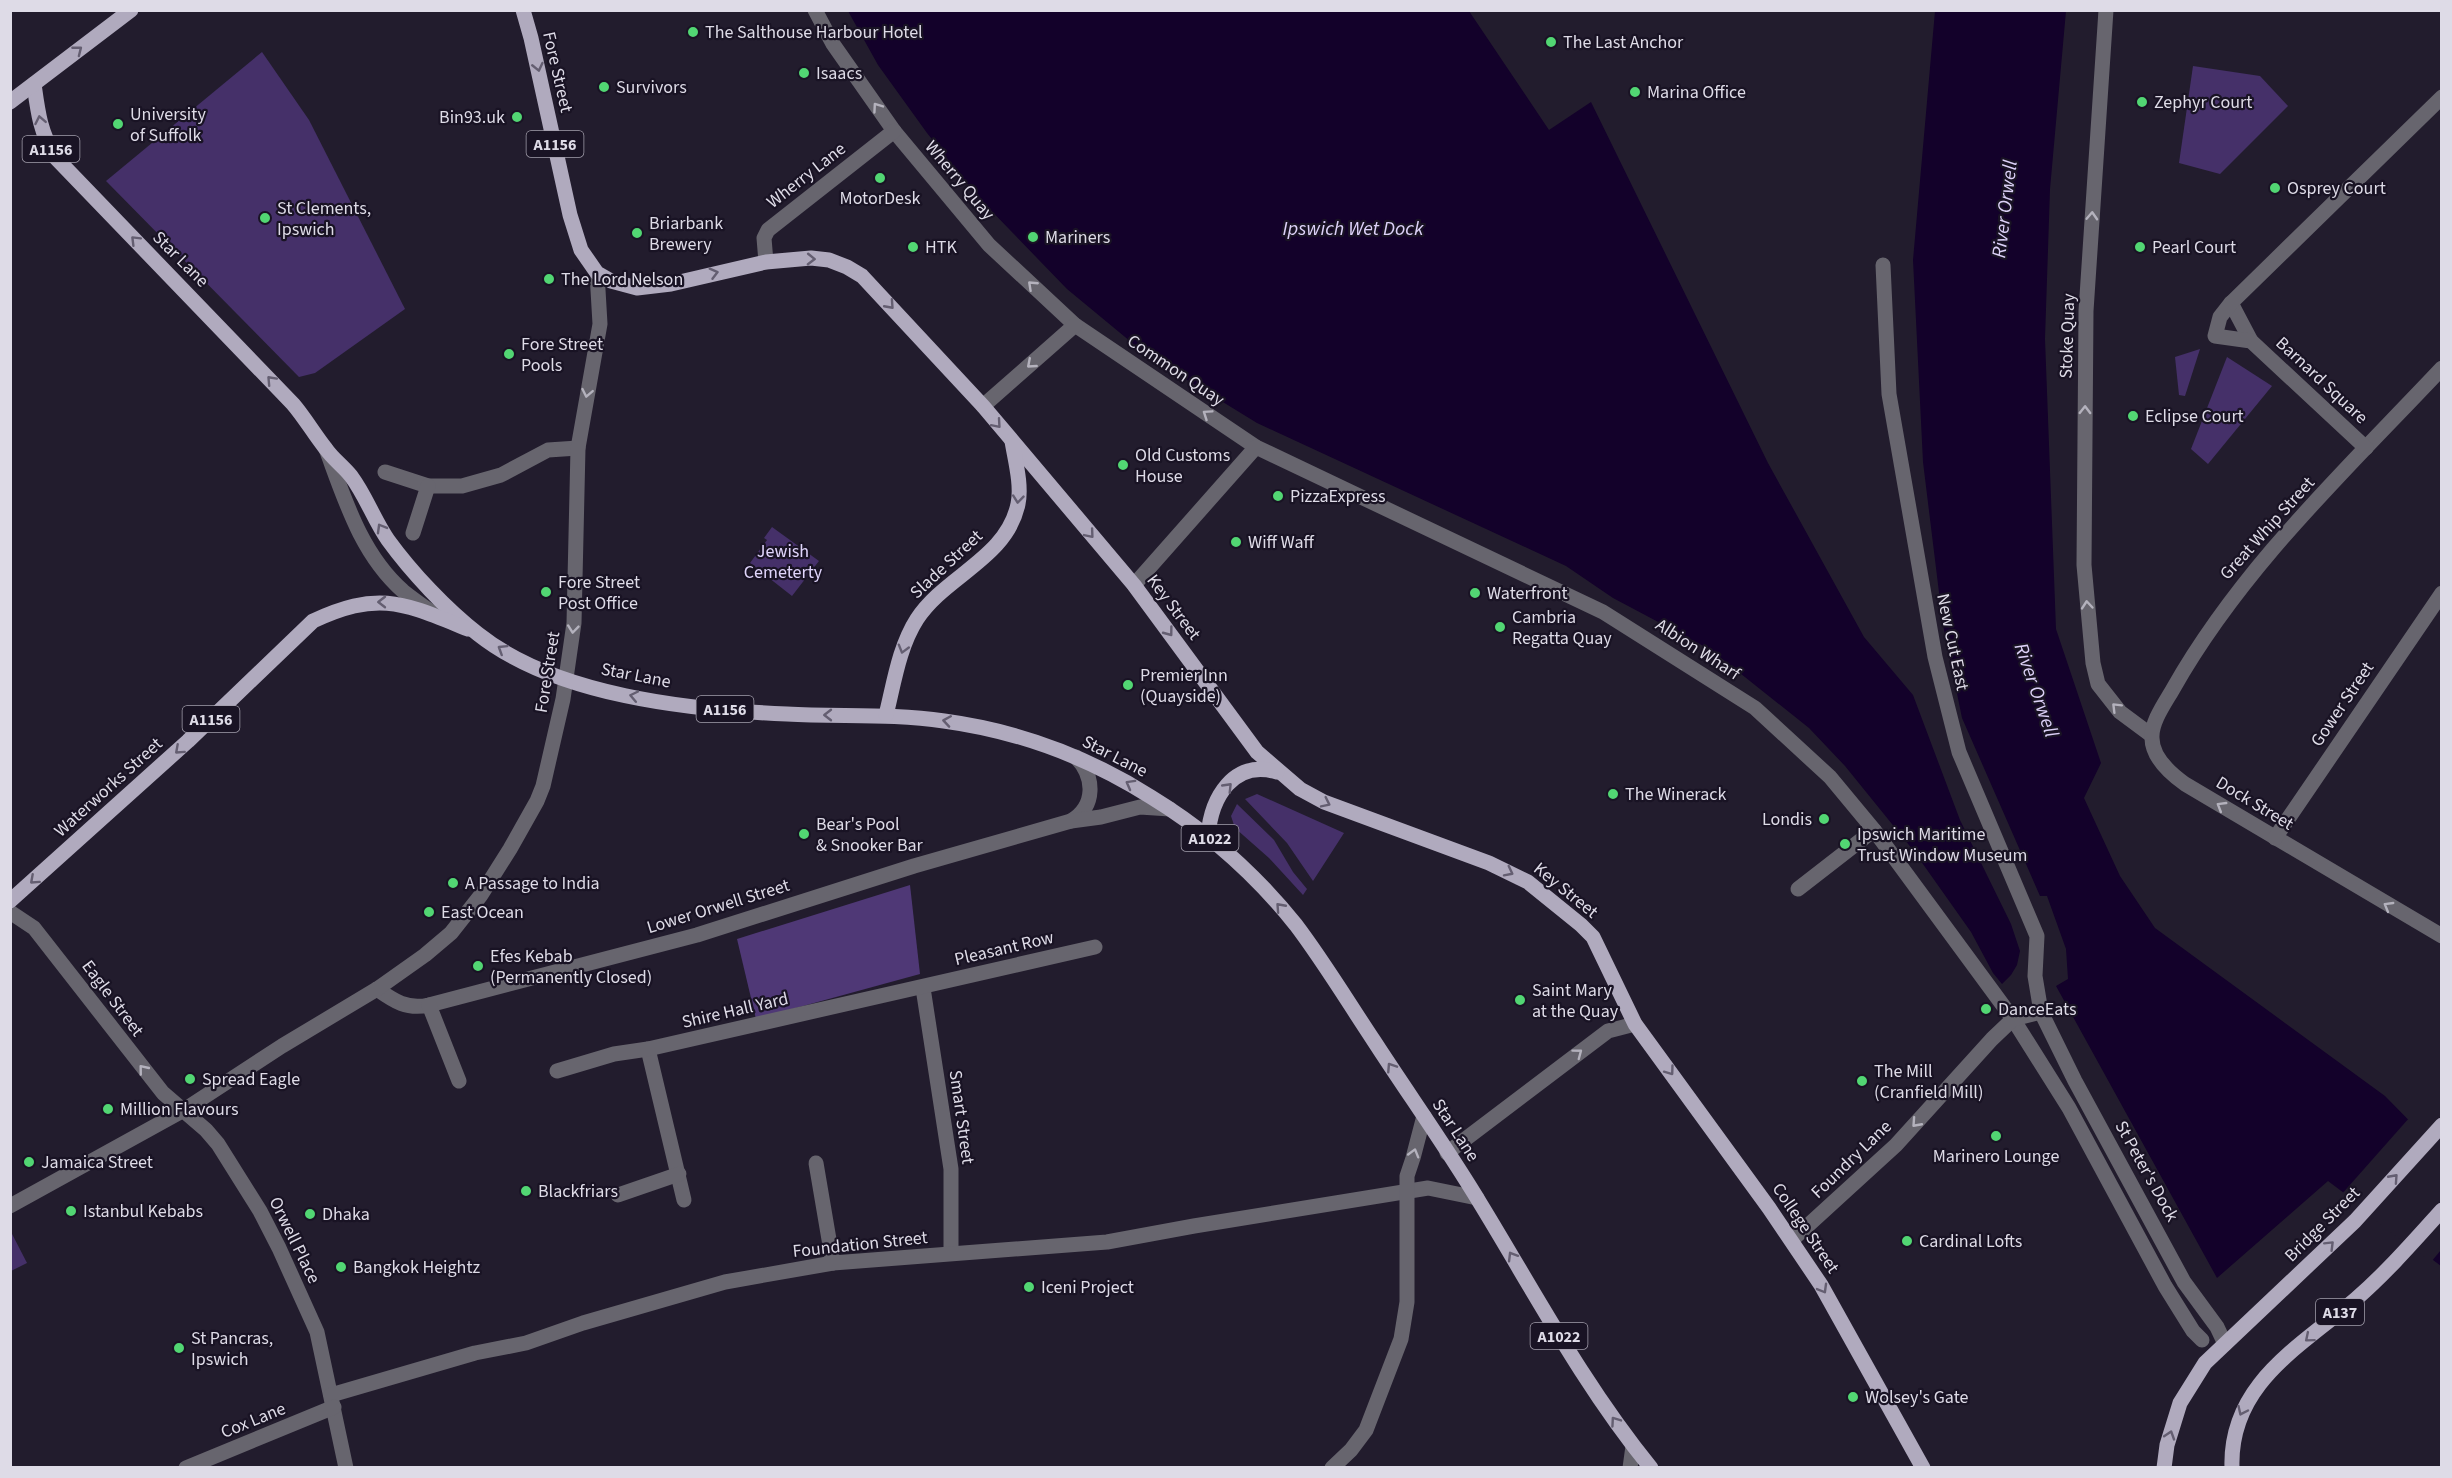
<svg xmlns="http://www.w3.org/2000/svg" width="2452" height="1478" font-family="'Source Sans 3',sans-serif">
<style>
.green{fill:#453069}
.forest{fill:#4f3876}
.water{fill:#13012a}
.pier{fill:#221c2d}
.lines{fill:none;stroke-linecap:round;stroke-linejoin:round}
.minor{stroke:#67656e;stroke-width:15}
.major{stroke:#b0aabe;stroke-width:15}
.oneway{stroke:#645e71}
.oneway2{stroke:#b4b2bd}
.poi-dot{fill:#52d673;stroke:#191324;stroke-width:2}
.labels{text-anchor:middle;stroke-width:4.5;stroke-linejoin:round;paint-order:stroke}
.shield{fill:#191324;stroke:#a39fac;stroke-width:1.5}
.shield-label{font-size:16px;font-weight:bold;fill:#dedbe7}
.poi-label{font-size:18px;fill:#dedbe7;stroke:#191324;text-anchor:start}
.street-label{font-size:18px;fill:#dedbe7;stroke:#191324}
.park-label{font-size:18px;fill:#e0d5fb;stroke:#191324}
.water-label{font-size:20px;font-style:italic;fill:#dcd1f7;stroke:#191324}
</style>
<rect width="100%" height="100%" fill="#221c2d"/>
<g class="green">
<path d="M262 52 309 120 405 309 315 373 299 377 106 181Z"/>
<path d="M2193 66 2260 76 2288 106 2220 174 2179 163Z"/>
<path d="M2200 349 2185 396 2179 395 2175 357Z"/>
<path d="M2227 357 2272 386 2208 464 2191 449Z"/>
<path d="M772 527 819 561 792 596 750 563 767 540 764 538Z"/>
<path d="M1257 794 1344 833 1313 881 1287 843 1245 799Z"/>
<path d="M1237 804 1274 840 1293 872 1307 889 1303 895 1269 858 1235 828 1231 816Z"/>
<path d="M10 1230 27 1263 11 1271H10Z"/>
</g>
<path class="forest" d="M910 885 920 974 756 1019 737 939Z"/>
<g class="water">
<path d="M848 11H1469L1549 130 1591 102 1768 463 1864 637 1913 695 1960 820 2011 924 2020 951 2017 965 2011 975 2002 984 1993 973 1971 932 1913 850 1845 766 1809 728 1711 650 1613 598 1566 566 1257 423 1148 356 1067 289 977 196 927 133 878 65Z"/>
<path d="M1935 11H2066L2050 189 2045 339 2056 629 2101 763 2084 798 2120 876 2155 928 2385 1096 2441 1153V1266L2328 1181 2217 1278 2056 986 2068 979 2066 949 2047 896H2040L1962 718 1943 625 1923 462 1913 260Z"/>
</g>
<path class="pier" d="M2410 1117 2442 1148 2441 1250 2431 1262 2341 1195Z"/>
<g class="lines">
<g class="minor">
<path d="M815 10 833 44 894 131 989 245 1075 325 1256 447 1603 612 1755 708 1830 777 1874 830 2013 1019 2069 1108 2165 1286 2193 1331 2202 1340"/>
<path d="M2106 10 2086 311 2084 565 2093 663 2098 684 2120 712 2151 735"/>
<path d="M766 262 764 238 768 230 894 131"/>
<path d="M1883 265 1889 394 1935 657 1959 752 2037 936 2035 976 2041 1012 2075 1081 2184 1282 2217 1327 2225 1344"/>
<path d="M2231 303 2251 341"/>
<path d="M2442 368C2346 470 2242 567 2173 689 2165 703 2151 722 2152 738 2152 758 2171 774 2185 784L2442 936"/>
<path d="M983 406 1075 325"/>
<path d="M2366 448 2251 341 2215 336 2220 317 2231 303 2442 97"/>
<path d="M326 449C345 500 361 554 403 591 413 599 423 606 433 613"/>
<path d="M385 472 428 486H462L501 475 548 450 578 448"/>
<path d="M413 533 428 486"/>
<path d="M1134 585 1256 447"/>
<path d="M1071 821C1096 806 1095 777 1076 757"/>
<path d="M2275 838 2442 593"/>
<path d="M1798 889 1874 830"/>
<path d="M10 912 34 928 163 1093 206 1130 218 1144 260 1211 279 1248 317 1332 346 1468"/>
<path d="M923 988 951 1169V1253"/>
<path d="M377 989C394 1001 407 1010 429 1005L697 935 914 866 1071 821 1101 817 1140 807 1170 809"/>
<path d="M429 1005 459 1081"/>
<path d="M648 1049 684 1200"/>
<path d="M557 1071 614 1054 648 1049 1095 947"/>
<path d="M1447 1153 1608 1031 1635 1024"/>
<path d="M816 1163 833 1263"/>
<path d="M618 1195 679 1174"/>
<path d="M10 1206 184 1110 282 1046 377 989 425 955 451 933 481 895 510 849 537 801 543 786 563 699 574 623 578 448 600 324 597 273"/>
<path d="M1792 1240 1896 1145 1992 1039 2013 1019 2041 1012"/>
<path d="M331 1395 475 1353 526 1343 583 1323 725 1282 833 1263 1107 1242 1194 1226 1428 1188 1477 1198"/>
<path d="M186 1468 334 1407"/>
<path d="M1332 1468 1351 1450 1366 1430 1401 1339 1407 1302V1176L1413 1158 1424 1116"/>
<path d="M1630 1468 1633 1446"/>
</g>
<g class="major">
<path d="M523 10 531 38 570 215 581 250 597 273 611 281 637 288 671 284 766 262 811 258 829 260 847 267 862 276 983 406 1134 585 1257 752 1300 789 1324 802 1489 863 1528 882 1581 925 1593 937 1635 1024 1769 1208 1821 1285 1923 1468"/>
<path d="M34 84C38 113 40 131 55 157L293 404C305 418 314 434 326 449 333 459 343 466 351 476 366 496 374 520 388 540 412 573 446 609 478 634 556 696 690 710 787 714 840 717 892 713 944 721 1018 731 1088 757 1151 797 1205 830 1256 875 1296 925 1324 962 1348 1002 1374 1041 1409 1095 1447 1148 1480 1203 1535 1293 1584 1386 1651 1468"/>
<path d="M10 102 131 10"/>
<path d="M886 715C894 683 899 647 917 619 945 576 1007 558 1018 504 1022 485 1015 460 1012 441"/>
<path d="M1208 836C1211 798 1233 759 1277 772"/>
<path d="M10 901 188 741 313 621C380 590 403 603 468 629"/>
<path d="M2164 1468 2167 1445 2180 1403 2205 1363 2355 1221 2442 1125"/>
<path d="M2232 1468C2229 1384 2300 1347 2356 1299 2387 1272 2414 1241 2442 1210"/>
</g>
</g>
<defs><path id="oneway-chevron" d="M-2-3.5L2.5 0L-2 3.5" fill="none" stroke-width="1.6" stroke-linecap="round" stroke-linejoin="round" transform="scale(1.5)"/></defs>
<g class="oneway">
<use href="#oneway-chevron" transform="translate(78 50) rotate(-38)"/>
<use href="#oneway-chevron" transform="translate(538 67) rotate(77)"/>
<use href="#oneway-chevron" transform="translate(40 120) rotate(-101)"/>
<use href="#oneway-chevron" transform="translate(135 240) rotate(-135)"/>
<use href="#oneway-chevron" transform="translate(811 259) rotate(1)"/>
<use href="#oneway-chevron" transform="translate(714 273) rotate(-15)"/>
<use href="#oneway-chevron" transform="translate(890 305) rotate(48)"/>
<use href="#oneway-chevron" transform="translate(271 380) rotate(-133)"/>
<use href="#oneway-chevron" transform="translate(997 424) rotate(49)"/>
<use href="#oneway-chevron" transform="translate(1018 499) rotate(96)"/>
<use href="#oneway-chevron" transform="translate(381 528) rotate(-120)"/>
<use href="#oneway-chevron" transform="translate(1090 534) rotate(50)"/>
<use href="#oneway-chevron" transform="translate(382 602) rotate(-180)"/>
<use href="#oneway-chevron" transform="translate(1169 632) rotate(53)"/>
<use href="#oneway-chevron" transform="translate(502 649) rotate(-148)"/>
<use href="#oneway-chevron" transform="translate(903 649) rotate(106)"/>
<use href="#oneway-chevron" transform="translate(634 696) rotate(-168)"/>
<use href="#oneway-chevron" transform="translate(828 715) rotate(-180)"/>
<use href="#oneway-chevron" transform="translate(947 721) rotate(-171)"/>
<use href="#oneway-chevron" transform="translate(179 750) rotate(138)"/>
<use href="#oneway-chevron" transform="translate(1130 784) rotate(-151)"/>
<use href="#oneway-chevron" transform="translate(1228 787) rotate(-46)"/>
<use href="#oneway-chevron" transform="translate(1326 803) rotate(26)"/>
<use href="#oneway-chevron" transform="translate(1509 872) rotate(27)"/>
<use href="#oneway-chevron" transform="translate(34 880) rotate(138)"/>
<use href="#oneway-chevron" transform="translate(1280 907) rotate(-132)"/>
<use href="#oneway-chevron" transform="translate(1391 1067) rotate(-123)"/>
<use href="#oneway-chevron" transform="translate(1670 1071) rotate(54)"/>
<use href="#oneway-chevron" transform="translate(2394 1178) rotate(-48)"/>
<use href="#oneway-chevron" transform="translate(2330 1245) rotate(-45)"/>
<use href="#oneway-chevron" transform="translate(1512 1256) rotate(-121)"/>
<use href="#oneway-chevron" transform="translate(1823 1289) rotate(60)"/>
<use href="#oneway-chevron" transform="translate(2309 1338) rotate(140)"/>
<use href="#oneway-chevron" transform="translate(2242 1411) rotate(115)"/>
<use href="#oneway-chevron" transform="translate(1615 1421) rotate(-125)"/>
<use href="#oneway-chevron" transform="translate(2170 1435) rotate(-72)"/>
</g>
<g class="oneway2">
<use href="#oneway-chevron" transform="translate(877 107) rotate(-125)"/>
<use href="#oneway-chevron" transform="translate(2092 216) rotate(-87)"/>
<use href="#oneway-chevron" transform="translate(1032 285) rotate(-137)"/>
<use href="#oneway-chevron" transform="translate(1031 364) rotate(139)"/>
<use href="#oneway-chevron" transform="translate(587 393) rotate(101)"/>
<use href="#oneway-chevron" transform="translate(2085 410) rotate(-89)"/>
<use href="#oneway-chevron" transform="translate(1207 414) rotate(-146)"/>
<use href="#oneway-chevron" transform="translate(2087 605) rotate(-95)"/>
<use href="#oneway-chevron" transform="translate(573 629) rotate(96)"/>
<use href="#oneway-chevron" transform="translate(2116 707) rotate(-135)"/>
<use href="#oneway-chevron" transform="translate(2221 806) rotate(-149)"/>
<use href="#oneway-chevron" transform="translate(2388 906) rotate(-150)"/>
<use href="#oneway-chevron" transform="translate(1578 1053) rotate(-37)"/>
<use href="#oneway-chevron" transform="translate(143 1069) rotate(-129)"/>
<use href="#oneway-chevron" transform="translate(1916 1123) rotate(132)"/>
<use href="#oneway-chevron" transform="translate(1414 1153) rotate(-74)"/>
</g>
<g class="poi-dot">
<circle cx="693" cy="32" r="6"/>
<circle cx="1551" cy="42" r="6"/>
<circle cx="804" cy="73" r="6"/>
<circle cx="604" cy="87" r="6"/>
<circle cx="1635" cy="92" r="6"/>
<circle cx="2142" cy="102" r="6"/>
<circle cx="517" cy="117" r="6"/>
<circle cx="118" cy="124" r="6"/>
<circle cx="880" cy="178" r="6"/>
<circle cx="2275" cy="188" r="6"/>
<circle cx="265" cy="218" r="6"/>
<circle cx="637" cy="233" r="6"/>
<circle cx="1033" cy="237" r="6"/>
<circle cx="913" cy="247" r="6"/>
<circle cx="2140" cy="247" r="6"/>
<circle cx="549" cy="279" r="6"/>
<circle cx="509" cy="354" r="6"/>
<circle cx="2133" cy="416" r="6"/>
<circle cx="1123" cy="465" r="6"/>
<circle cx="1278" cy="496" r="6"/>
<circle cx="1236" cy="542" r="6"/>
<circle cx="546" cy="592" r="6"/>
<circle cx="1475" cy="593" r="6"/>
<circle cx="1500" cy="627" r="6"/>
<circle cx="1128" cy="685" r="6"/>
<circle cx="1613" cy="794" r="6"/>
<circle cx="1824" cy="819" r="6"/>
<circle cx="804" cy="834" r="6"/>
<circle cx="1845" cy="844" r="6"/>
<circle cx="453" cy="883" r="6"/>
<circle cx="429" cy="912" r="6"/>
<circle cx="478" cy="966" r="6"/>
<circle cx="1520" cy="1000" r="6"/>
<circle cx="1986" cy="1009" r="6"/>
<circle cx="190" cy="1079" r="6"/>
<circle cx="1862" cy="1081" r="6"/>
<circle cx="108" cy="1109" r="6"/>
<circle cx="1996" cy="1136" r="6"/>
<circle cx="29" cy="1162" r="6"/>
<circle cx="526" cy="1191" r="6"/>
<circle cx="71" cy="1211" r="6"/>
<circle cx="310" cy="1214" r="6"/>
<circle cx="1907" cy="1241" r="6"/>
<circle cx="341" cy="1267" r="6"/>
<circle cx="1029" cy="1287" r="6"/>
<circle cx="179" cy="1348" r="6"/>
<circle cx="1853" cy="1397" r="6"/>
</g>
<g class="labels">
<g class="shield">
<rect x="526.5" y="131" width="57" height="26" rx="4.5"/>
<rect x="22.5" y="136" width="57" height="26" rx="4.5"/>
<rect x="696.5" y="696" width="57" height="26" rx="4.5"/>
<rect x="182.5" y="706" width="57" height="26" rx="4.5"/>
<rect x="1181.5" y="825" width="57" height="26" rx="4.5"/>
<rect x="2316" y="1299" width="48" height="26" rx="4.5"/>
<rect x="1530.5" y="1323" width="57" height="26" rx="4.5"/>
</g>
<g class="shield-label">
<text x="555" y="150">A1156</text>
<text x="51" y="155">A1156</text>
<text x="725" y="715">A1156</text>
<text x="211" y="725">A1156</text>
<text x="1210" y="844">A1022</text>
<text x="2340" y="1318">A137</text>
<text x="1559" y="1342">A1022</text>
</g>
<g class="poi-label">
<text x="705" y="38">The Salthouse Harbour Hotel</text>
<text x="1563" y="48">The Last Anchor</text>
<text x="816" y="79">Isaacs</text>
<text x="616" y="93">Survivors</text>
<text x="1647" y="98">Marina Office</text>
<text x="2154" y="108">Zephyr Court</text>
<text x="130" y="120">University<tspan x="130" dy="21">of Suffolk</tspan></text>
<text x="505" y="123" text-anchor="end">Bin93.uk</text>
<text x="2287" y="194">Osprey Court</text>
<text x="880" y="204" text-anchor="middle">MotorDesk</text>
<text x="277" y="214">St Clements,<tspan x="277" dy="21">Ipswich</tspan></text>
<text x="649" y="229">Briarbank<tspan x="649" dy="21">Brewery</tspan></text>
<text x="1045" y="243">Mariners</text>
<text x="925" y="253">HTK</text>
<text x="2152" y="253">Pearl Court</text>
<text x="561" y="285">The Lord Nelson</text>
<text x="521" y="350">Fore Street<tspan x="521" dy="21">Pools</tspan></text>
<text x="2145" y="422">Eclipse Court</text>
<text x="1135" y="461">Old Customs<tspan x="1135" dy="21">House</tspan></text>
<text x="1290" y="502">PizzaExpress</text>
<text x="1248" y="548">Wiff Waff</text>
<text x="558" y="588">Fore Street<tspan x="558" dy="21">Post Office</tspan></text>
<text x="1487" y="599">Waterfront</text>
<text x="1512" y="623">Cambria<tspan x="1512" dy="21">Regatta Quay</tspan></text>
<text x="1140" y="681">Premier Inn<tspan x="1140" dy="21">(Quayside)</tspan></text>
<text x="1625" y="800">The Winerack</text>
<text x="1812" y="825" text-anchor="end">Londis</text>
<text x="816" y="830">Bear's Pool<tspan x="816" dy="21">&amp; Snooker Bar</tspan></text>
<text x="1857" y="840">Ipswich Maritime<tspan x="1857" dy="21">Trust Window Museum</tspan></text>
<text x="465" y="889">A Passage to India</text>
<text x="441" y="918">East Ocean</text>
<text x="490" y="962">Efes Kebab<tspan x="490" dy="21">(Permanently Closed)</tspan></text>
<text x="1532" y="996">Saint Mary<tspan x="1532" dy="21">at the Quay</tspan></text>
<text x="1998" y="1015">DanceEats</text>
<text x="1874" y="1077">The Mill<tspan x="1874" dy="21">(Cranfield Mill)</tspan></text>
<text x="202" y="1085">Spread Eagle</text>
<text x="120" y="1115">Million Flavours</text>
<text x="1996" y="1162" text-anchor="middle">Marinero Lounge</text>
<text x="41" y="1168">Jamaica Street</text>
<text x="538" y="1197">Blackfriars</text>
<text x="83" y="1217">Istanbul Kebabs</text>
<text x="322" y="1220">Dhaka</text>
<text x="1919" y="1247">Cardinal Lofts</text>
<text x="353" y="1273">Bangkok Heightz</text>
<text x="1041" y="1293">Iceni Project</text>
<text x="191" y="1344">St Pancras,<tspan x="191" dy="21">Ipswich</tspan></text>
<text x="1865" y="1403">Wolsey's Gate</text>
</g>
<g class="street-label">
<text transform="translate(558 72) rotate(77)" y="6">Fore Street</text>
<text transform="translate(806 175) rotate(-38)" y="6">Wherry Lane</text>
<text transform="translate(960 180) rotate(50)" y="6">Wherry Quay</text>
<text transform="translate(181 259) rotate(45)" y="6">Star Lane</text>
<text transform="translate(2067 336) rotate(-88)" y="6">Stoke Quay</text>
<text transform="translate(1176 370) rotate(34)" y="6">Common Quay</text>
<text transform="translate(2322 380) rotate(43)" y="6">Barnard Square</text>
<text transform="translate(2267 528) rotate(-48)" y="6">Great Whip Street</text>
<text transform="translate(946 564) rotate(-43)" y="6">Slade Street</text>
<text transform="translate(1174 607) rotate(53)" y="6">Key Street</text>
<text transform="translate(1953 642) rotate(78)" y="6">New Cut East</text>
<text transform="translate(1698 649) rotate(33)" y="6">Albion Wharf</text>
<text transform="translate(547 672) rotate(-81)" y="6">Fore Street</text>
<text transform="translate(636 675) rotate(11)" y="6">Star Lane</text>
<text transform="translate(2342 704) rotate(-56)" y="6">Gower Street</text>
<text transform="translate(1115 756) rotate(27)" y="6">Star Lane</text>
<text transform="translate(108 787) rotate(-42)" y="6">Waterworks Street</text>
<text transform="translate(2255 803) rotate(31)" y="6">Dock Street</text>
<text transform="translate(1566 890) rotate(39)" y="6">Key Street</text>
<text transform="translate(718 906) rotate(-17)" y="6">Lower Orwell Street</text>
<text transform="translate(1004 948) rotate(-13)" y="6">Pleasant Row</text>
<text transform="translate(113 998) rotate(53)" y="6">Eagle Street</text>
<text transform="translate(735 1010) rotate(-13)" y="6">Shire Hall Yard</text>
<text transform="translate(962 1117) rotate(82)" y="6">Smart Street</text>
<text transform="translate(1456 1130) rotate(57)" y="6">Star Lane</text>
<text transform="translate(1851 1159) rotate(-44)" y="6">Foundry Lane</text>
<text transform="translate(2147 1171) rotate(61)" y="6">St Peter's Dock</text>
<text transform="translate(2322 1224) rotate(-45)" y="6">Bridge Street</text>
<text transform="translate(1806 1228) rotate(56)" y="6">College Street</text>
<text transform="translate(295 1240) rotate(64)" y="6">Orwell Place</text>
<text transform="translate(860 1244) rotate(-6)" y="6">Foundation Street</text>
<text transform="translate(253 1420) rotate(-22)" y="6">Cox Lane</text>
</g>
<g class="park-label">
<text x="783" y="557">Jewish<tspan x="783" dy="21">Cemeterty</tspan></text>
</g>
<g class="water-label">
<text transform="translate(2004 209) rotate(-83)" y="7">River Orwell</text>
<text x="1353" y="235">Ipswich Wet Dock</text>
<text transform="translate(2037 690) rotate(71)" y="7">River Orwell</text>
</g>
</g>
<rect width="2452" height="1478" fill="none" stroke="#dedbe7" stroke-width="24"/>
</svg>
